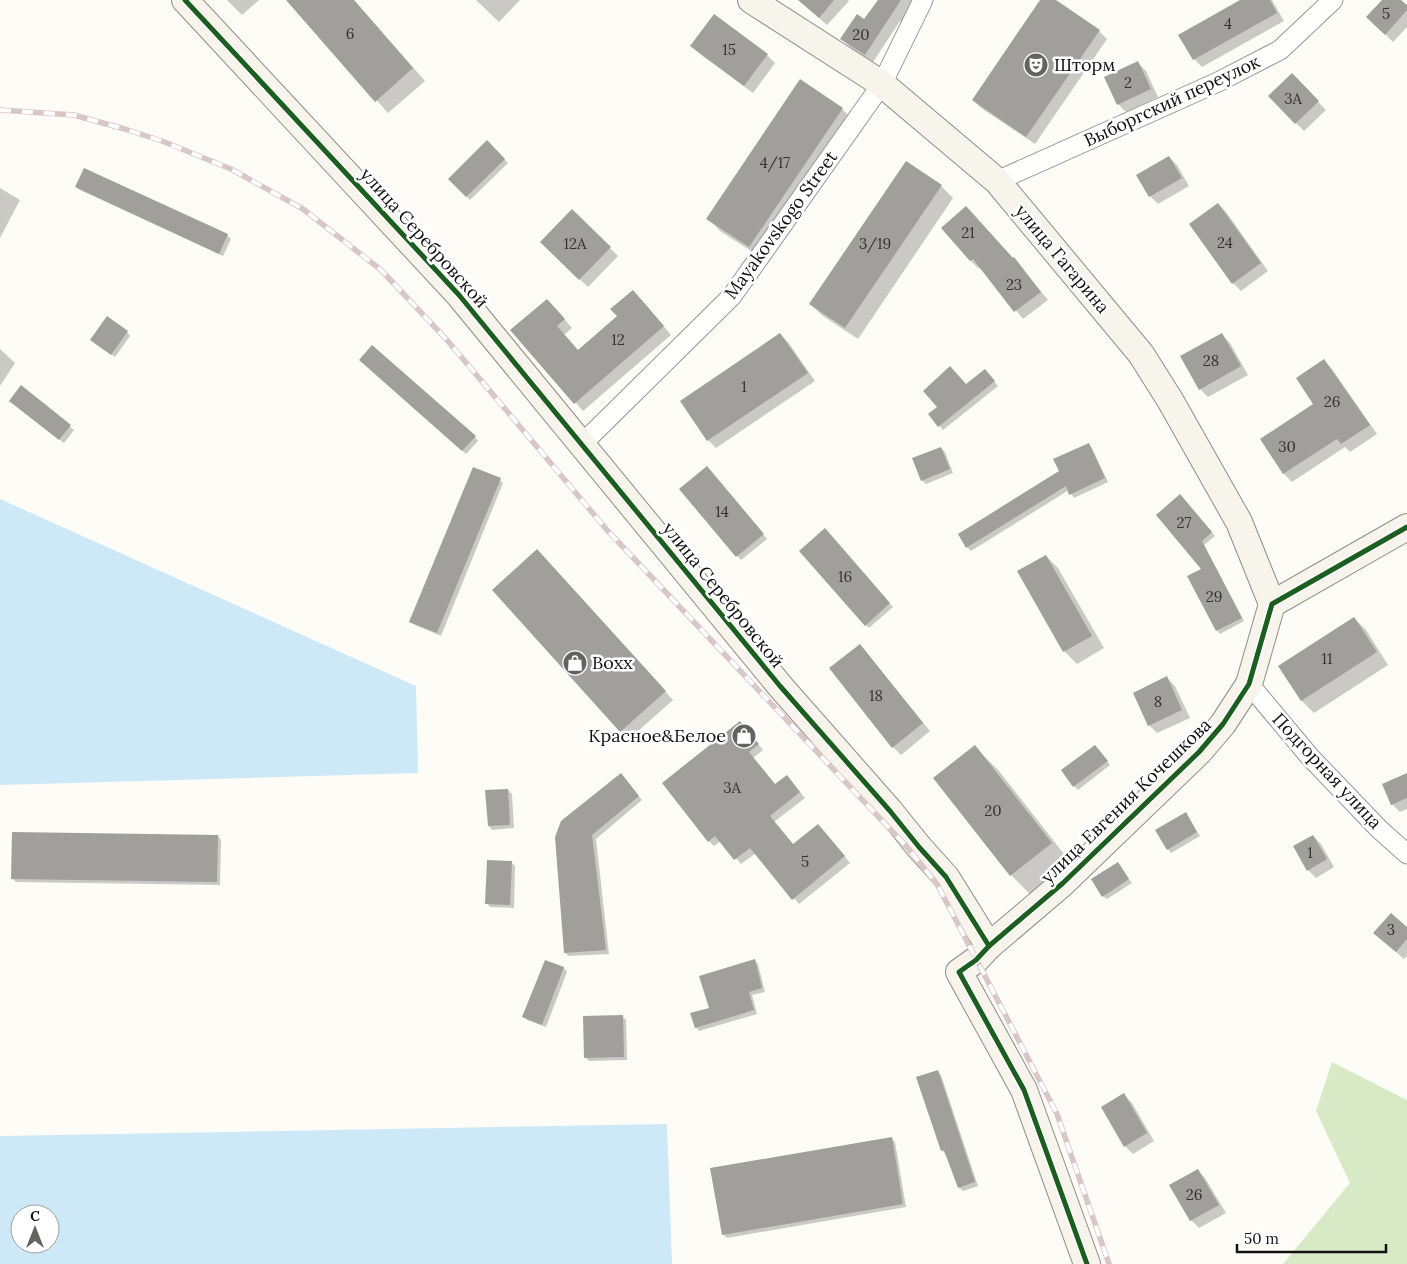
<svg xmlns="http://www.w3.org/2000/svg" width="1407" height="1264" font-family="Lora,serif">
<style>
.forest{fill:#d8eac5}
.water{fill:#cde8f7;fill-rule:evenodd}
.shadow{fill:#0003}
.building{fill:#a19f9c}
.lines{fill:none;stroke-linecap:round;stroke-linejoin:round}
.street-casing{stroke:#979795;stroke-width:21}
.secondary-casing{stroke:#8e8d8b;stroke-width:28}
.street{stroke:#fffffe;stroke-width:19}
.secondary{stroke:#f6f4eb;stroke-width:26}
.rail-casing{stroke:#d9c6c7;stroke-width:5.5}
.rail{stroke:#fff;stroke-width:4;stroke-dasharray:11;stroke-linecap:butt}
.cycleway-casing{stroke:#fff;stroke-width:8}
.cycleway{stroke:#1b5e20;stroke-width:5}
.labels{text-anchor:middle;stroke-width:5;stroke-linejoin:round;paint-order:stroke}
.number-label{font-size:15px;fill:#353434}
.poi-label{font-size:18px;fill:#111;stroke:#fff;text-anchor:start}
.street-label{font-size:18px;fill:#111;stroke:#fff}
</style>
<rect width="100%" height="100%" fill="#fdfcf7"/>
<path class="forest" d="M1332 1062 1407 1100V1264H1283L1350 1183 1316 1111Z"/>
<g class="water">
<path d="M0 499 416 686 418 773 0 785Z"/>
<path d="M667 1124 672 1264H0V1136ZM20 1214H50V1244H20Z"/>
</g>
<g class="shadow">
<path d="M227 0H259L242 15Z"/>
<path d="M288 0H354L425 81 388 113Z"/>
<path d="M476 0H520L499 22Z"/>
<path d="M799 0H848L849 1 827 25Z"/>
<path d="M879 0H919L903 23 900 21 873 62 850 47 842 39 865 21Z"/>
<path d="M1042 0H1054L1099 31 1107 39 1035 144 981 108 973 100Z"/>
<path d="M1242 0H1272L1284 21 1202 67 1194 59Z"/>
<path d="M1384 0H1399L1407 7V27L1393 42 1376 25Z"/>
<path d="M714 16 767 55 775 63 753 93 700 54 692 46Z"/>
<path d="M1138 63 1146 71 1158 97 1126 112 1118 104Z"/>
<path d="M1292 75 1326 110 1304 131 1269 96Z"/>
<path d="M842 109 854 121 762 258 720 231 708 218Z"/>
<path d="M487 142 508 163 470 200 449 179Z"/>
<path d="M1169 157 1177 165 1189 186 1158 204 1150 196 1138 176Z"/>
<path d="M941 186 953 198 858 339 823 316 810 304Z"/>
<path d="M76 187 227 235 231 239 223 256 80 190Z"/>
<path d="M0 188 20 200 0 238Z"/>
<path d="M1218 204 1226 212 1268 271 1241 291 1233 283Z"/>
<path d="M572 210 618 256 588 287 541 242Z"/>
<path d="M942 228 1014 259 1048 300 1023 319 981 267 979 269 971 261Z"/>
<path d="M641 299 671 335 583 411 512 330 555 308 572 328 564 335 578 351Z"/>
<path d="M127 332 130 336 115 357 94 341Z"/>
<path d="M780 334 788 342 815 381 716 448 708 440 682 402Z"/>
<path d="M1222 335 1230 343 1248 375 1208 397 1200 389Z"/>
<path d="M0 349 15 363 0 386Z"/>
<path d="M1324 361 1332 369 1377 434 1350 452 1345 447 1292 482 1284 474 1261 439 1315 404Z"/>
<path d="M364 363 475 437 478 441 466 454Z"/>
<path d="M988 374 998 386 943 430 930 414 966 385Z"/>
<path d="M21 387 74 430 64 443 14 404Z"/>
<path d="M1089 444 1092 448 1108 482 1074 498 1069 490 971 551 967 547 960 535 1060 472Z"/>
<path d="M941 448 945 452 953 473 926 484 922 480Z"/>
<path d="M710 471 767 539 741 560 681 489Z"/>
<path d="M500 480 503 483 441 636 415 625 411 622Z"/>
<path d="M1184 500 1215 536 1204 545 1244 621 1220 634 1217 630Z"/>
<path d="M828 534 893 607 869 628 866 625Z"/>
<path d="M1046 556 1058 568 1104 648 1077 664 1064 651 1019 572Z"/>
<path d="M545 559 673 700 629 739 493 590Z"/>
<path d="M1354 618 1366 630 1388 665 1314 713 1302 701 1280 666Z"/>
<path d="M860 645 930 731 901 755 893 747Z"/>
<path d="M1167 678 1175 686 1190 718 1157 733 1149 725Z"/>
<path d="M746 728 763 750 753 758 775 786 787 776 805 798 774 822 793 846 824 831 850 863 799 904 756 853 741 864 721 841 714 846 709 841Z"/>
<path d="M975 747 999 771 1075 868 1035 899 1011 875Z"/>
<path d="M1099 750 1110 765 1078 790 1074 786Z"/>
<path d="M1407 774V809L1400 812 1392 804Z"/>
<path d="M625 779 642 800 596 839 609 954 569 956 565 953 556 837Z"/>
<path d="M508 790 512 794 514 828 492 830 489 826Z"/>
<path d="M1185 813 1200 836 1171 853 1168 849Z"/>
<path d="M218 836 221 840 220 885 16 882 12 878Z"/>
<path d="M1313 836 1321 844 1334 867 1316 878 1308 870Z"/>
<path d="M511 862 515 866 514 908 490 907 487 903Z"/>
<path d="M1118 864 1132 883 1107 899 1103 896Z"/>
<path d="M1407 929V956L1404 959 1383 941Z"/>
<path d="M546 961 564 968 567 972 546 1027 527 1020 524 1017Z"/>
<path d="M755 961 758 964 765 992 752 995 757 1014 699 1031 696 1027Z"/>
<path d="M623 1017 626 1020 627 1060 589 1061 585 1057Z"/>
<path d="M937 1071 941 1075 978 1186 963 1191 959 1187 945 1154 942 1150Z"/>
<path d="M1124 1095 1132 1103 1154 1141 1133 1154 1125 1146Z"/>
<path d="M891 1138 895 1142 906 1207 727 1238 723 1234Z"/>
<path d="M1197 1170 1205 1178 1226 1213 1199 1228 1191 1220 1171 1186Z"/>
</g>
<g class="building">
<path d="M286 0H354L413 68 375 102Z"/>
<path d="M798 0H834L819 18Z"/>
<path d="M878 0H901L865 55 840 39 857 14 864 19Z"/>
<path d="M1040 0H1056L1100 30 1026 137 972 100Z"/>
<path d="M1240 0H1270L1277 13 1193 60 1178 35Z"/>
<path d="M1382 0H1401L1407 5V10L1385 35 1366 17Z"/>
<path d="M714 14 768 54 744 86 690 46Z"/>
<path d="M1138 61 1151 89 1117 105 1104 77Z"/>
<path d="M1292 73 1319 101 1295 124 1268 96Z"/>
<path d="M800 79 843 108 749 247 706 219Z"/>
<path d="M487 140 505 159 466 197 448 179Z"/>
<path d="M1169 156 1182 178 1149 197 1136 175Z"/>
<path d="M906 161 942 185 845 328 809 304Z"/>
<path d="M84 168 228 234 219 254 75 187Z"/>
<path d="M1218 203 1261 263 1232 284 1189 224Z"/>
<path d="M966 206 1013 258 1014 257 1041 292 1014 312 973 259 970 261 941 228Z"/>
<path d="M572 209 611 247 579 280 540 242Z"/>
<path d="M633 290 664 326 574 404 510 330 547 299 565 319 557 326 578 350 617 316 610 309Z"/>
<path d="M107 316 128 331 111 355 90 340Z"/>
<path d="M780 333 808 373 707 441 680 401Z"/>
<path d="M1222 333 1241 366 1199 390 1180 356Z"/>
<path d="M372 345 476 436 462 451 359 360Z"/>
<path d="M1324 359 1370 425 1341 444 1337 439 1283 474 1260 439 1313 404 1296 378Z"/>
<path d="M950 366 966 384 985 369 995 381 938 427 928 414 937 407 923 391Z"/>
<path d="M21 385 71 425 59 440 9 401Z"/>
<path d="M1089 443 1105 478 1069 495 1066 486 966 548 958 534 1059 471 1053 459Z"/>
<path d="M941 447 950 469 921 481 912 458Z"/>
<path d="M707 466 764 534 736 557 679 489Z"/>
<path d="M473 467 501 478 437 633 409 622Z"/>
<path d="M1180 494 1212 532 1202 541 1242 618 1216 631 1187 576 1201 569 1156 515Z"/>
<path d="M825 528 890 603 865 626 799 551Z"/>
<path d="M537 549 666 691 620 732 492 590Z"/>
<path d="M1046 555 1092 636 1063 652 1017 571Z"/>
<path d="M1354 617 1377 652 1301 701 1278 666Z"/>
<path d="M860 644 923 723 892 748 829 668Z"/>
<path d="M1167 676 1182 710 1148 726 1133 693Z"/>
<path d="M740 721 759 744 749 752 775 784 787 775 800 792 770 816 793 844 818 824 845 856 792 900 750 848 734 860 715 836 708 842 662 783Z"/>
<path d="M975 745 1052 843 1010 876 933 778Z"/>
<path d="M1095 745 1108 761 1073 787 1061 770Z"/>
<path d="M621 773 639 796 592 835 606 950 564 953 555 837 561 821Z"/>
<path d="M1407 773V798L1391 805 1382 784Z"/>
<path d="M508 789 510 825 488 826 485 790Z"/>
<path d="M1186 812 1197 832 1167 850 1155 830Z"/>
<path d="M12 832 218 835 217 882 11 879Z"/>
<path d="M1313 835 1327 859 1307 871 1293 846Z"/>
<path d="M487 860 512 861 510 905 485 904Z"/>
<path d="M1118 862 1129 879 1102 897 1091 879Z"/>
<path d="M1391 913 1407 927V939L1396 952 1373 933Z"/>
<path d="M755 959 762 988 749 992 754 1010 695 1028 690 1013 709 1008 699 976Z"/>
<path d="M545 960 564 967 542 1025 522 1017Z"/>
<path d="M623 1015 624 1057 584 1058 583 1016Z"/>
<path d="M938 1070 975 1182 958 1188 944 1150 941 1151 916 1077Z"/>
<path d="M1124 1093 1147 1133 1124 1147 1101 1107Z"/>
<path d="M892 1137 903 1204 722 1235 710 1168Z"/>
<path d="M1198 1169 1219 1205 1190 1221 1169 1185Z"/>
</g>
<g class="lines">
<defs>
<g id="street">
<path d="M997 181 1218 82 1280 50 1333 0"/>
<path d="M582 444 732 296 882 84 923 0"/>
<path d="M1249 684 1310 757 1379 829 1407 854"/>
</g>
<g id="secondary">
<path d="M185 0 459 295 780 686 890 811 919 847 946 877 989 946"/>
<path d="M751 0 882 84 997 181 1141 354 1170 400 1239 522 1272 604"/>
<path d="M1087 1264 1024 1090 959 972 976 960 989 946 1063 883 1199 752 1223 724 1249 684 1272 604 1407 527"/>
</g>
</defs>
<use href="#street" class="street-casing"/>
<use href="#secondary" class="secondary-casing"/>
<use href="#street" class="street"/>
<use href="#secondary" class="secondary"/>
<defs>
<path id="rail" d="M0 110 74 115 128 130 162 141 231 169 303 209 381 270 447 340 607 530 907 847 937 884 1057 1114 1109 1264"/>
</defs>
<use href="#rail" class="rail-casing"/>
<use href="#rail" class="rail"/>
<defs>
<g id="cycleway">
<path d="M185 0 459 295 780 686 890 811 919 847 946 877 989 946"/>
<path d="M1087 1264 1024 1090 959 972 976 960 989 946 1063 883 1199 752 1223 724 1249 684 1272 604 1407 527"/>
</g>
</defs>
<use href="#cycleway" class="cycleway-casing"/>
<use href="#cycleway" class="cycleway"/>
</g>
<defs>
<symbol id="theatre-disc" viewBox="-11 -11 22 22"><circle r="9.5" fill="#646362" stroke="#fff"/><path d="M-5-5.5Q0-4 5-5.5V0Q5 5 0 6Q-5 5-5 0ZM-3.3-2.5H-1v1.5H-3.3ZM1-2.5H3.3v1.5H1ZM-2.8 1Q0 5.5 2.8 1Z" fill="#fff"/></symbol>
<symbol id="shop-disc" viewBox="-11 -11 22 22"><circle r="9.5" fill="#646362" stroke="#fff"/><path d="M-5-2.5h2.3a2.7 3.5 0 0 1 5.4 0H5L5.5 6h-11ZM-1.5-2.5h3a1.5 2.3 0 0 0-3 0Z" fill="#fff"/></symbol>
</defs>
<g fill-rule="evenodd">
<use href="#theatre-disc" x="1022" y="51" width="28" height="28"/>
<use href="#shop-disc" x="561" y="649" width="28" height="28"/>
<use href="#shop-disc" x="730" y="722" width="28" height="28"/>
</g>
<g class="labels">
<g class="number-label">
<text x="1386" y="19">5</text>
<text x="1228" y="29">4</text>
<text x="350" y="39">6</text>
<text x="861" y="40">20</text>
<text x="729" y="55">15</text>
<text x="1128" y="88">2</text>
<text x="1293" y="104">3А</text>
<text x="775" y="168">4/17</text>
<text x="968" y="238">21</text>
<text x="1225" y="248">24</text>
<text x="575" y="249">12А</text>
<text x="875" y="249">3/19</text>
<text x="1014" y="290">23</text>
<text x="618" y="345">12</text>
<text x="1211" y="366">28</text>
<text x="744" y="392">1</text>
<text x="1332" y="407">26</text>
<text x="1287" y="452">30</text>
<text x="722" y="517">14</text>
<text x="1184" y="528">27</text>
<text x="845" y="582">16</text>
<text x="1214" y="602">29</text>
<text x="1327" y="664">11</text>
<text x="876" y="701">18</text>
<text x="1158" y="707">8</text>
<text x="732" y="793">3А</text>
<text x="993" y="816">20</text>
<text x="1310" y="858">1</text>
<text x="805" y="867">5</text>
<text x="1391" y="935">3</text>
<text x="1194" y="1200">26</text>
</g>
<g class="poi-label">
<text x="1054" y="71">Шторм</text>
<text x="592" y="669">Boxx</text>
<text x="726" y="742" text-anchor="end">Красное&amp;Белое</text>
</g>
<g class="street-label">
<text transform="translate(1172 101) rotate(-25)" y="6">Выборгский переулок</text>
<text transform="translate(781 225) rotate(-54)" y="6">Mayakovskogo Street</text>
<text transform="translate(424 238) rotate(48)" y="6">улица Серебровской</text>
<text transform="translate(1062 259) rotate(50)" y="6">улица Гагарина</text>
<text transform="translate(723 595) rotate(51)" y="6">улица Серебровской</text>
<text transform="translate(1327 771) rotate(47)" y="6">Подгорная улица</text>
<text transform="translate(1126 801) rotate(-44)" y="6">улица Евгения Кочешкова</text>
</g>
</g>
<g transform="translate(35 1229)"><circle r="24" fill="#ffffff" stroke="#a0a0a0"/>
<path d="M0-4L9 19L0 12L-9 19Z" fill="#646362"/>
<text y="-8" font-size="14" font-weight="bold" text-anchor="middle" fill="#111111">С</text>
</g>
<path d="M1237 1244v8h149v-8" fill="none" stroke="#111111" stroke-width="2.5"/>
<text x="1244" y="1244" font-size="15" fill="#111111" stroke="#ffffff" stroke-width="4" paint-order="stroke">50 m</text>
</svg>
